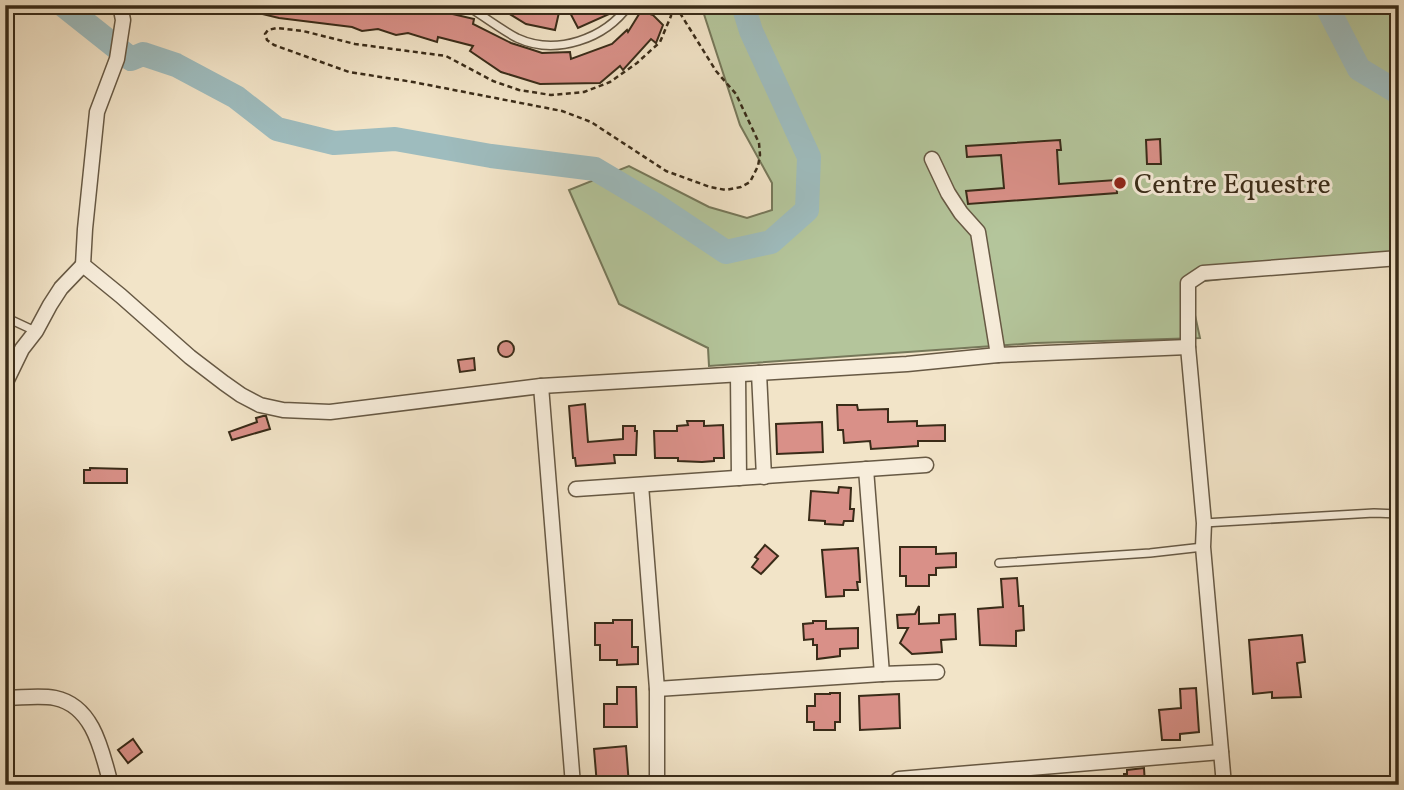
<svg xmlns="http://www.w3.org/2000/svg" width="1404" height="790" font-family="Vollkorn,serif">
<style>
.green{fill:#b4c59b;stroke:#76785a;stroke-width:2}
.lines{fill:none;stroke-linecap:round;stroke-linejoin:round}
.river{stroke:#9ebcbe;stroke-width:24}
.building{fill:#d99088;stroke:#392b18;stroke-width:2}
.service-casing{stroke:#675944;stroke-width:10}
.minor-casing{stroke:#675944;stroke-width:17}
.path{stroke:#392b18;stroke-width:2.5;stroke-dasharray:5 3.5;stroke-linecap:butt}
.service{stroke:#f7eddb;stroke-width:7}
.minor{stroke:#f7eddb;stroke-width:14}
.poi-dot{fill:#8f2418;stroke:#f7eddb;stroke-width:2.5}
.labels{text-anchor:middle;stroke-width:6;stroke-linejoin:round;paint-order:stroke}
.poi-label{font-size:28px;fill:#392b18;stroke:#f7eddb;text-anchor:start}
</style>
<rect width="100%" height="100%" fill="#f2e4c8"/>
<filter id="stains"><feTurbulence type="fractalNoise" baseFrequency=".00286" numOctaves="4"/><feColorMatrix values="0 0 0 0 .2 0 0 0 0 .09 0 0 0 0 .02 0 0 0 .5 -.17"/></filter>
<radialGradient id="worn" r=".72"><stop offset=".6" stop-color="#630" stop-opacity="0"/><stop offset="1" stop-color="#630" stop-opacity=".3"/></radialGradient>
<path class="green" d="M701 5H1399V258L1188 283 1200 338 1036 343 709 366 708 348 619 304 569 190 629 166 709 207 747 218 772 210V183L740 125Z"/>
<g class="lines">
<g class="river">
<path d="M63 5 131 59 143 54 176 65 236 97 277 129 334 143 395 139 491 156 595 169 654 204 726 252 771 242 807 210 809 157 751 31 743 5"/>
<path d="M1326 5 1359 69 1399 93"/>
</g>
</g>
<g class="building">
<path d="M242 5H372L414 13 415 9 444 12 474 19 473 24 511 43 530 49 542 53 570 52 571 59 612 44 627 30 628 32 641 11 653 15 663 25 656 43 651 39 623 70 620 66 600 83 540 84 501 72 470 51 473 46 438 37 437 42 408 33 396 35 378 29 362 31 352 27 279 18 242 9Z"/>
<path d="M495 5H547L560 8 555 30 526 24Z"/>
<path d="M566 5H621L616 11 578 28Z"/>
<path d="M1160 139 1161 164H1147L1146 140Z"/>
<path d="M1060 140 1061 150H1057L1059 184 1116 180 1117 193 968 204 966 191 1004 188 1001 155 967 157 966 146Z"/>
<circle cx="506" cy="349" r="8"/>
<path d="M474 358 475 370 460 372 458 360Z"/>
<path d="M585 404 588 442 623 439V426H635V431H637L636 455H614L615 463 576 466 575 458H573L569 406Z"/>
<path d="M837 405H857L858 410 888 409V422L917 421V426L945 425V441H918V446L871 449 870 441 844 443 843 430H838Z"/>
<path d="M263 416H266L270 429 232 440 229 432 257 422 256 418Z"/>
<path d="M687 421H704V426L723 425 724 458H714V461L702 462 678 461V458H655L654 431H677V426L688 425Z"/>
<path d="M822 422 823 452 777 454 776 424Z"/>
<path d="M90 468 127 469V483H84V470H90Z"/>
<path d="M839 487 851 488 850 509H854L853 521H844L843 525 825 524V521L809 520 811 491 838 493Z"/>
<path d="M765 545 778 556 761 574 752 567 758 559 755 557Z"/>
<path d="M900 547H936V554L956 553V567L936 568V575H929V586H906V576H900Z"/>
<path d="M858 548 860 582H857L858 590H844V596L826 597 822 550Z"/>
<path d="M1017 578 1019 606H1023L1024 630 1016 631V646L980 645 978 609 1003 607 1001 579Z"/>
<path d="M919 606V624L939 623V615L955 614 956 639 941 640 942 652 912 654 900 643 908 628H898L897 615 915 614Z"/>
<path d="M613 620H632V647H638V664L617 665V660H600V645H595V623H613Z"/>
<path d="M813 621H826V629L858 628V648L840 649V656L817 659V645H813V639L804 640 803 624 813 623Z"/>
<path d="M1302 635 1305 662 1297 663 1301 697 1272 698V692L1253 694 1249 640Z"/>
<path d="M617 687H636L637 727H604V704H617Z"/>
<path d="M1196 688 1199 732 1180 734V740H1162L1159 710 1181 708 1180 689Z"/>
<path d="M830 693H840V722H835V730H814V722H807V706H815V694H830Z"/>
<path d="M899 694 900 728 860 730 859 696Z"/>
<path d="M133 739 142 752 128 763 118 750Z"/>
<path d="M626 746 629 785H597L594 749Z"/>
<path d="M1144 768 1145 785H1124V774H1127V770Z"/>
</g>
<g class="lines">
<defs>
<g id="service">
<path d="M466 5C483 16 500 29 517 38 556 56 605 39 629 5"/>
<path d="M5 317 35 331"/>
<path d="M1204 523 1374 513 1399 514"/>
<path d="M999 563 1150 553 1203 547"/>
</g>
<g id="minor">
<path d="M120 5 123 20 117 59 97 112 85 229 83 265 121 296 190 357 224 383 241 395 260 405 283 410 330 412 541 386 759 373 907 364 998 355 1188 347"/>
<path d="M932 159 948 193 961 213 978 232 998 355"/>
<path d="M759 373 764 477"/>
<path d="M738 375 739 478"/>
<path d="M5 384 22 349 36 331 50 305 61 288 83 265"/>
<path d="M541 386 573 785"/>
<path d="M866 469 882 674"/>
<path d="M641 485 657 689V785"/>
<path d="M576 489 926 465"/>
<path d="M657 689 882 674 937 672"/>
<path d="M5 698C21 698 39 695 55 698 94 706 102 752 111 785"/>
<path d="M893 785 899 779 1221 752"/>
<path d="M1224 785 1203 547 1204 523 1188 347V283L1203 273 1399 258"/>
</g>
</defs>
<use href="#service" class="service-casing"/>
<use href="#minor" class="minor-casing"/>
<path class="path" d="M671 5V16L660 42 637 63 610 82 584 92 551 95 519 90 493 81 446 56 355 44 303 31 277 28 268 30 265 34 267 40 274 45 349 72 413 82 562 111 591 122 666 171 710 187 726 190 741 187 750 182 758 166 760 155 759 143 736 94 716 71 675 5"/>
<use href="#service" class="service"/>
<use href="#minor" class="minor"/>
</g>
<circle class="poi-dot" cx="1120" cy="183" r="7"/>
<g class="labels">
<g class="poi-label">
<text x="1134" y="193">Centre Equestre</text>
</g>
</g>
<rect width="1404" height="790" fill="none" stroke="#f2e4c8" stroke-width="28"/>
<rect x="7" y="7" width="1390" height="776" fill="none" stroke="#392b18" stroke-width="3.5"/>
<rect x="14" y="14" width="1376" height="762" fill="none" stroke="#392b18" stroke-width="2"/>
<rect width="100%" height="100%" filter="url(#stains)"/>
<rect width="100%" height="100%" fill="url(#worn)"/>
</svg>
